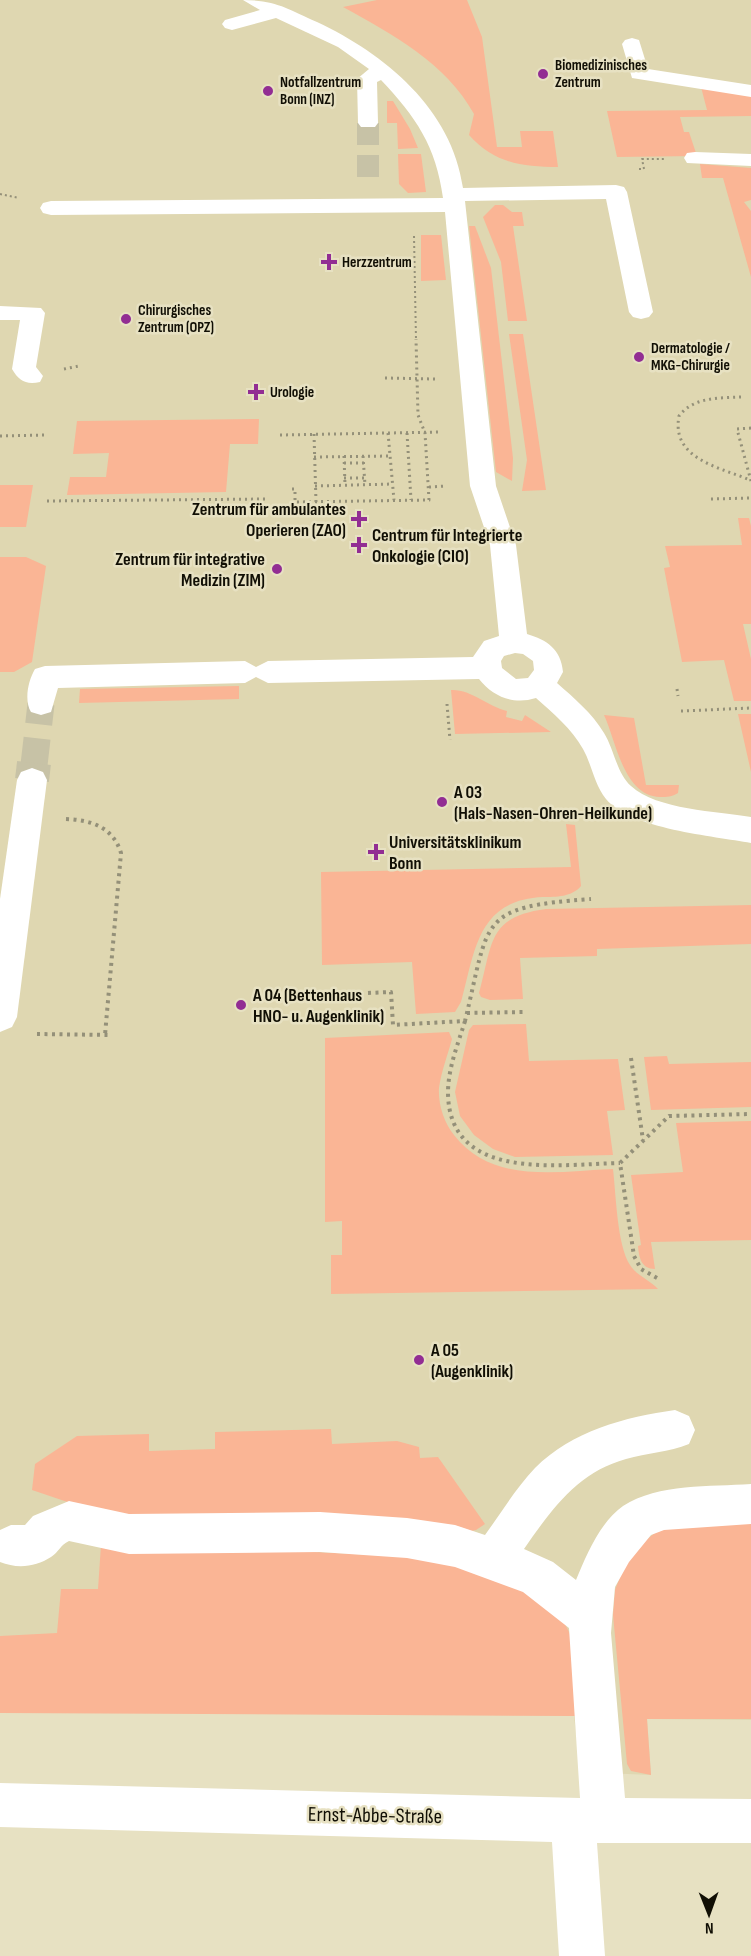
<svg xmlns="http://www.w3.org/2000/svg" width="751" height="1956" font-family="'Sofia Sans Condensed',sans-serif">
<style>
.built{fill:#dfd7b1}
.green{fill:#fab595}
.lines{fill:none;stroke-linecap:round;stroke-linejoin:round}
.minor-tunnel-far2{stroke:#c7c2a6;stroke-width:22;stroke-dasharray:22 10;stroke-linecap:butt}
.minor-tunnel-far1{stroke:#c7c2a6;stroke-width:27;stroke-dasharray:27 14;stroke-linecap:butt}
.minor-tunnel{stroke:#c7c2a6;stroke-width:34;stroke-dasharray:34 16;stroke-linecap:butt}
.path-far2{stroke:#949079;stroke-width:2;stroke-dasharray:2 3;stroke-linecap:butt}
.path-far1{stroke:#949079;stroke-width:3;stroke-dasharray:2 4;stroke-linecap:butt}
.path{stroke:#949079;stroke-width:4;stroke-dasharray:3 4.5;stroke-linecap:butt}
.minor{fill:#fff;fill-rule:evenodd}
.poi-dot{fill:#922d93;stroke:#e7e1c2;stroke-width:2}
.labels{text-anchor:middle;stroke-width:5;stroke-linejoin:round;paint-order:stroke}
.far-poi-label{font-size:15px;font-weight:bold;fill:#110f05;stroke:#e7e1c2;text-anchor:start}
.poi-label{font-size:18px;font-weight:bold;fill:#110f05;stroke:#e7e1c2;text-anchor:start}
.near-street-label{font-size:21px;fill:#110f05;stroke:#e7e1c2}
</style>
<rect width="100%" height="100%" fill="#e7e1c2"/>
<path class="built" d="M0 0H751V1720L647 1719 651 1775 580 1772 574 1716 0 1704Z"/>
<g class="green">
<path d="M377 0H467L482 37 497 147H522L520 131H553L558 167C522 167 494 163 469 135L474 114C446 63 392 34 343 7Z"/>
<path d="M701 87 751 96V116L680 117 684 132H689L697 156 617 157 607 111 707 110Z"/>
<path d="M387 101H393L410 129 418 148 398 149 397 123H387Z"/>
<path d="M398 154H421L426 192 408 193 399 184Z"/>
<path d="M700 164 751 168V200L744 202 751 211V277L723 178H702Z"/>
<path d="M495 205H503L512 212H522L524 226H513L527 321H508L501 262 483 217Z"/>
<path d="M469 226H475L491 268 513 458 512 481 496 472Z"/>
<path d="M421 235H441L446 280 421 281Z"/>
<path d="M509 334H523L546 490 522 491 527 460Z"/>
<path d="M259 419 258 444H230L226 492 67 495 70 477H106L109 453 73 454 77 421Z"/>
<path d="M0 485H33L26 527H0Z"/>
<path d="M738 518H749L751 526V624H743L751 659V701H734L724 660 682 662 664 568 670 567 665 546 742 545Z"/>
<path d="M0 557H26L46 566 32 662 14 672H0Z"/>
<path d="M239 686V699L79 703 80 689Z"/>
<path d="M451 690C471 689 487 706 507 711L506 717 522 721 525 715 551 732 455 734Z"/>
<path d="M738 714H751V772Z"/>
<path d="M604 715 634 718 646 785H679L678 793C672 797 667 797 660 797 623 796 616 740 604 715Z"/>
<path d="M566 824 575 825 581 886C572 897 556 897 543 897 477 900 475 951 461 1002L455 1012 416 1014 412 962 322 965 321 872 571 867Z"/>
<path d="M751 905V944L597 949V956L520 958 523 999 490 1000 481 997 479 993C493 943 487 917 546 909Z"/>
<path d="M526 1024 529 1061 618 1059 625 1110 607 1111 613 1155 515 1157 493 1149 474 1135 460 1116 455 1092 469 1030 473 1025Z"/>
<path d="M449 1032 452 1039C448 1054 441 1072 439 1088 438 1104 444 1123 454 1135 493 1185 558 1171 613 1169 616 1194 617 1245 630 1265 637 1276 650 1280 658 1289L331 1294V1255H342V1221L325 1222V1038Z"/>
<path d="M667 1056 669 1064 751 1062V1107L651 1110 644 1057Z"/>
<path d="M751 1121V1240L651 1242 655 1269C641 1269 639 1257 638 1246L641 1245 631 1175 683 1172 676 1123Z"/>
<path d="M331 1429 332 1444 397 1441 419 1447 420 1458 438 1457 485 1524 476 1530 461 1533 103 1514 32 1490 35 1464 77 1436 149 1434V1451L215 1449V1432Z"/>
<path d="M751 1521V1719H647L651 1775 631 1771 627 1764 613 1615 615 1590 624 1567 635 1549 656 1532 683 1524Z"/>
<path d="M158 1544 433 1558 531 1591 563 1620 572 1638 575 1716 0 1713V1636L57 1633 61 1589H98L101 1545Z"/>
</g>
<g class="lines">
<path class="minor-tunnel-far2" d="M368 123V184"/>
<path class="minor-tunnel-far1" d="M34 765 41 704"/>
<path class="minor-tunnel" d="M32 780 34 763"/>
<g class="path-far2">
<path d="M639 169H644L642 159H665"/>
<path d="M0 194 19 198"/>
<path d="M414 236 416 340"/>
</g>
<g class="path-far1">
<path d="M64 369 79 366"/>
<path d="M385 378 435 379"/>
<path d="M741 397C719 398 693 397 679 416 671 459 719 467 750 480"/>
<path d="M751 428 737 429 751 481"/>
<path d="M388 433 394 500"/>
<path d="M407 433 411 500"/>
<path d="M314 434 316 502"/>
<path d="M280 435 441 432"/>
<path d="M0 436 46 435"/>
<path d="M344 456 345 485"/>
<path d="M363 456 365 485"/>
<path d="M314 457 390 456"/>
<path d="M344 463H364"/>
<path d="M344 478H364"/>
<path d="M315 486 393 484"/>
<path d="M429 487 446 486"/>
<path d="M292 489H295V502L429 500 425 433 418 415 416 339"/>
<path d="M711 499 751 498"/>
<path d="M47 501 265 499"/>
<path d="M677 689 678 696"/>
<path d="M447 704 450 740"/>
<path d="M681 711 751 708"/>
</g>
<g class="path">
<path d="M66 819C91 820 113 827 121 853L105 1035"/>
<path d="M368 993 391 992 393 1025 465 1021C490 919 477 907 591 899"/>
<path d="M467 1013 525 1012"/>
<path d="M465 1021C458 1044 448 1068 448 1093 449 1183 561 1164 620 1163"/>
<path d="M37 1034 112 1035"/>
<path d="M631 1058 643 1140"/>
<path d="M657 1278 641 1269 634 1256 620 1163 669 1116 751 1114"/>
</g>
<g class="minor">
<path d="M243 0C276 0 288 9 317 22 385 54 452 109 463 188L616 185 624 187 627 192 653 312 649 317 641 319 633 317 629 312 606 199 465 201 496 486 516 545 527 634C547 640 561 649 563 672L557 683C574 698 592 713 604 733 614 749 617 774 631 786 657 810 717 811 751 817V843C714 836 630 829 606 799 594 784 592 765 583 749 572 729 553 713 536 698 514 705 493 697 479 679L268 683 256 677 245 683 58 688 51 712 41 715 31 712C24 700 28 681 35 669L45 666 245 661 256 667 268 661 473 657 484 641 499 636 490 545 470 486 445 212 51 215 43 213 40 208 43 203 51 201 443 198C436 146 416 117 381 80L377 82 378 123 375 127H361L358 123 357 79 369 69 338 47 276 18 232 30 225 28 222 24 225 20 260 10ZM515 653 523 654 533 661 534 670 528 678 516 679 502 668 501 661 504 656Z"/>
<path d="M632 38 639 40 648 69 751 85V97L632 78 622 44 625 40Z"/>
<path d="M695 152 751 154V166L687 163 684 158 687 153Z"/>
<path d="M0 306 41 308 45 313 36 367 43 376 40 382C26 385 19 381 12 369L20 320H0Z"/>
<path d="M32 768 43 772 47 780 17 1017 12 1027 0 1032V899L17 780 21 772Z"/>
<path d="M675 1410 689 1416 695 1430 689 1444C669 1452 647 1453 626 1459 578 1472 551 1510 524 1549L553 1562 576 1580C586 1556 600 1522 623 1506 659 1483 710 1487 751 1484V1524L664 1530 651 1535 629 1562 615 1587 611 1633 625 1798 751 1799V1843H597L605 1956H559L552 1842 0 1827V1783L580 1798 569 1628 523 1592 455 1567 407 1558 320 1552 129 1554 69 1541C60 1545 59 1552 51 1557 36 1567 17 1569 0 1562V1530L11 1525H25L33 1516 69 1501 129 1514 320 1512 407 1518 455 1525 485 1535C501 1513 516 1488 535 1468 572 1431 625 1417 675 1410Z"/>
</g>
</g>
<g class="poi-dot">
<circle cx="543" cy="74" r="6"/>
<circle cx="268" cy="91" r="6"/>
<path d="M326 253h6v6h6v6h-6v6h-6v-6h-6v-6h6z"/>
<circle cx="126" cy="319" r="6"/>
<circle cx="639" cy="357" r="6"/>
<path d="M253 383h6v6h6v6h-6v6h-6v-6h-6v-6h6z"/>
<path d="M356 510h6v6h6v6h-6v6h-6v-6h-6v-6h6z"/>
<path d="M356 536h6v6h6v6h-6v6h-6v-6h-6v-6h6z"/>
<circle cx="277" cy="569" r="6"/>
<circle cx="442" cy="802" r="6"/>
<path d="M373 843h6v6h6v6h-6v6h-6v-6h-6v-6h6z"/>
<circle cx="241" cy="1005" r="6"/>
<circle cx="419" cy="1360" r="6"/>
</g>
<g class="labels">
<g class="far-poi-label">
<text x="555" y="70">Biomedizinisches<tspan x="555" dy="17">Zentrum</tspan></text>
<text x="280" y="87">Notfallzentrum<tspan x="280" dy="17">Bonn (INZ)</tspan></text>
<text x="342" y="267">Herzzentrum</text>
<text x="138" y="315">Chirurgisches<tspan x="138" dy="17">Zentrum (OPZ)</tspan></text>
<text x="651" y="353">Dermatologie /<tspan x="651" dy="17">MKG-Chirurgie</tspan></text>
<text x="270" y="397">Urologie</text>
</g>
<g class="poi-label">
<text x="346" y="515" text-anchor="end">Zentrum für ambulantes<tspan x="346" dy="21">Operieren (ZAO)</tspan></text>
<text x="372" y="541">Centrum für Integrierte<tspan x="372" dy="21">Onkologie (CIO)</tspan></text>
<text x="265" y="565" text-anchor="end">Zentrum für integrative<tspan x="265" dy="21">Medizin (ZIM)</tspan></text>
<text x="454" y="798">A 03<tspan x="454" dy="21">(Hals-Nasen-Ohren-Heilkunde)</tspan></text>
<text x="389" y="848">Universitätsklinikum<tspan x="389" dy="21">Bonn</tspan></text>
<text x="253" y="1001">A 04 (Bettenhaus<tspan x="253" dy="21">HNO- u. Augenklinik)</tspan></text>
<text x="431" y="1356">A 05<tspan x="431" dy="21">(Augenklinik)</tspan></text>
</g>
<g class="near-street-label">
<text transform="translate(375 1815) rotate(1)" y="7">Ernst-Abbe-Straße</text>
</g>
</g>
<g transform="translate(709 1914) rotate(179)" stroke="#e7e1c2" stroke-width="4.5" paint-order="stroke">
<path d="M0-4.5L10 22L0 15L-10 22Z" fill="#110f05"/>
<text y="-9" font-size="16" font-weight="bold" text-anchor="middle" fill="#110f05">N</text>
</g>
</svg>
